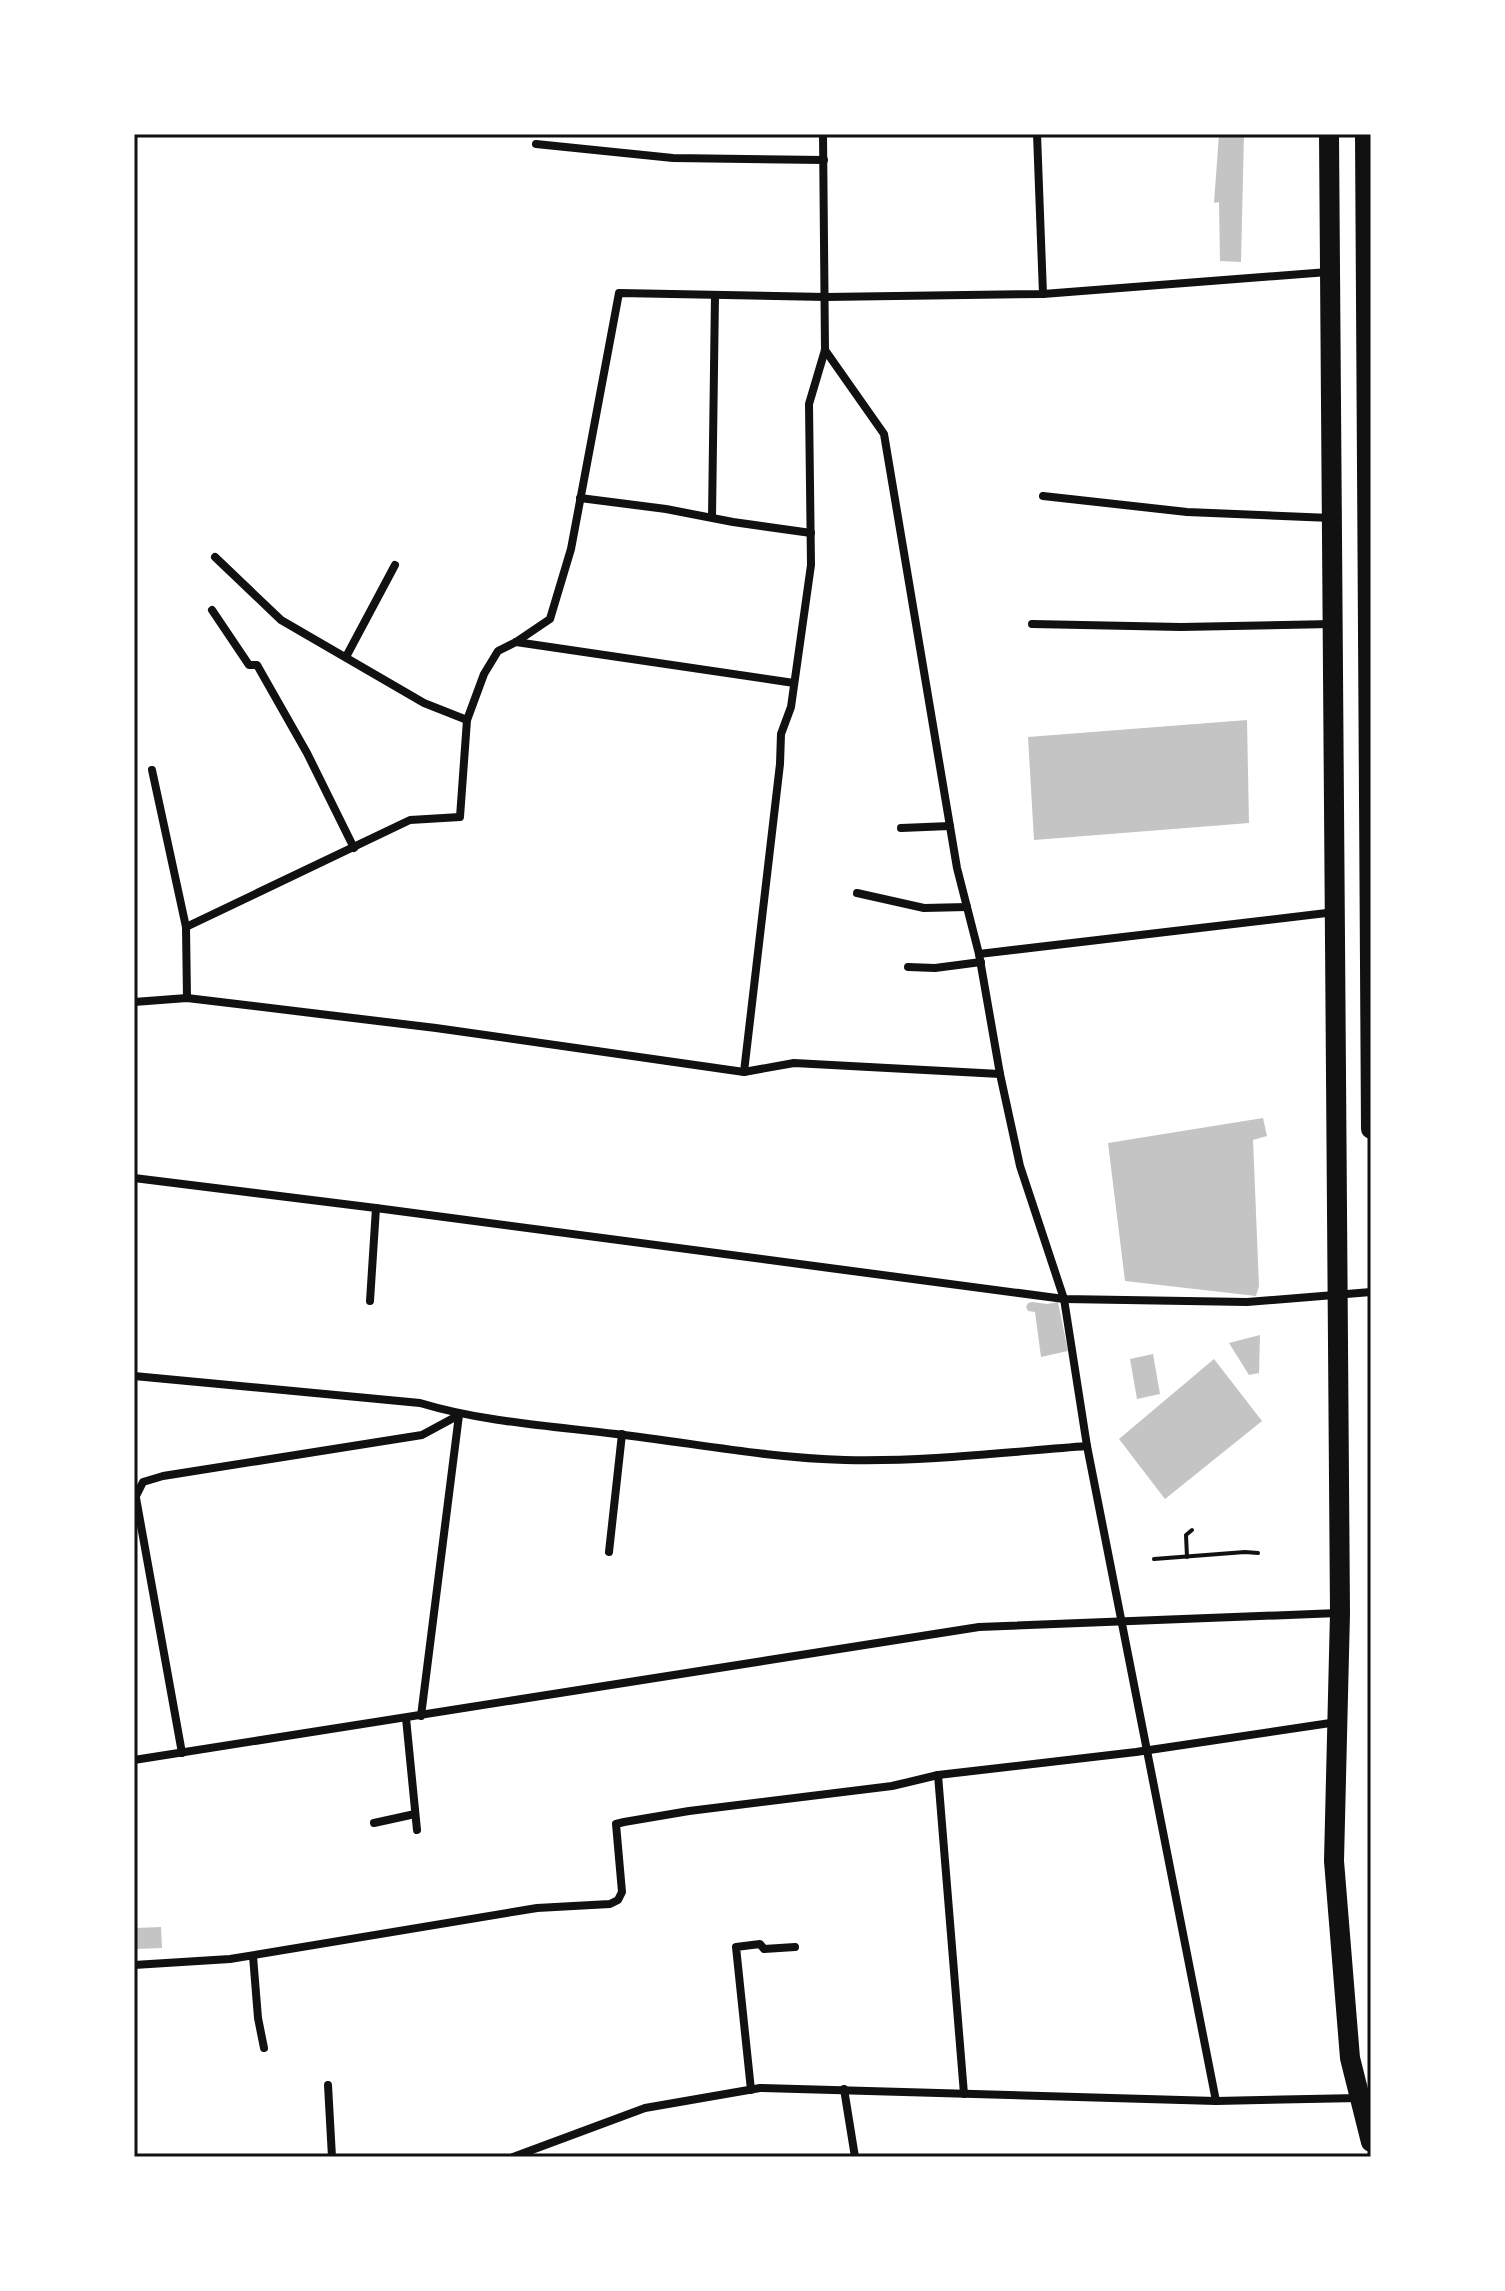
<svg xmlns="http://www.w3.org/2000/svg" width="1505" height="2291" font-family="Montserrat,sans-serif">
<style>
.building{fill:#c4c4c4}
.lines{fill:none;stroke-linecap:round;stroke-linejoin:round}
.path{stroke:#111;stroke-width:4}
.minor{stroke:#111;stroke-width:8}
.trunk{stroke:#111;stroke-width:20}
.neatline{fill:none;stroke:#111;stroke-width:3}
</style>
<rect width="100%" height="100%" fill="#fff"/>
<g class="building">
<path d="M1219 134H1244L1241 262 1220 261 1219 202 1214 203Z"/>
<path d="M1247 720 1249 823 1034 840 1028 737Z"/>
<path d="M1263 1118 1267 1136 1253 1140 1259 1286 1256 1296 1125 1281 1108 1143Z"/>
<path d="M1032 1302 1047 1304 1058 1302 1068 1351 1041 1357 1035 1312 1028 1311 1026 1307 1028 1303Z"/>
<path d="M1260 1335 1259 1373 1249 1375 1229 1343Z"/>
<path d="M1153 1354 1160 1394 1137 1399 1130 1359Z"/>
<path d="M1214 1359 1262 1421 1165 1499 1119 1439Z"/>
<path d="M161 1927 162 1948 136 1949 135 1928Z"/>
</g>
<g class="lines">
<g class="path">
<path d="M1187 1557 1186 1535 1192 1530"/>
<path d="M1154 1559 1245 1552 1258 1553"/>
</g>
<g class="minor">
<path d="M1037 134 1043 294"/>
<path d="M536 144 673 158 824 160"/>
<path d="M825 350 884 434 957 868 979 954 1000 1074 1020 1166 1064 1299 1087 1446 1216 2101"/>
<path d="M1043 496 1187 512 1331 518"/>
<path d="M580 498 666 509 733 522 811 533"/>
<path d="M712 517 715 295"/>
<path d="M215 557 281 620 424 703 467 720"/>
<path d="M212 610 249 665H257L307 753 354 848"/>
<path d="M1032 624 1181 627 1332 624"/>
<path d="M516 642 794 683"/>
<path d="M347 655 395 565"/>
<path d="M152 770 186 927 187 998"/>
<path d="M901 828 950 826"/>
<path d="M857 893 924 908 967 907"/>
<path d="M186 927 410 820 460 817 467 720 484 674 498 651 516 642 550 619 571 549 619 293 826 297 1043 294 1328 272"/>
<path d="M979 954 1335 912"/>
<path d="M908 967 935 968 981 962"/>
<path d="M134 1002 187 998 436 1028 744 1072 794 1063 1000 1074"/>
<path d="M744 1072 780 764 781 734 791 707 811 565 809 404 825 350 823 134"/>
<path d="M134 1178 376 1208 1064 1299 1247 1302 1371 1292"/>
<path d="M370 1301 376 1208"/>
<path d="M134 1376 420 1403C483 1422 551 1426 616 1434 693 1443 768 1458 845 1460 925 1462 1007 1452 1087 1446"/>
<path d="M136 1498 182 1753"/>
<path d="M134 1500 143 1482 163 1476 422 1435 459 1415"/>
<path d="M609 1552 622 1434"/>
<path d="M421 1716 459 1415"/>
<path d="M406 1718 417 1830"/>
<path d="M134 1760 979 1627 1338 1613"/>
<path d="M938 1775 964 2094"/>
<path d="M374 1823 415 1814"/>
<path d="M253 1956 258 2018 264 2048"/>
<path d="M134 1965 230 1959 537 1908 610 1904 618 1900 622 1892 616 1824 624 1822 689 1811 892 1786 938 1775 1136 1752 1337 1722"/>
<path d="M328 2085 332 2157"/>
<path d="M844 2089 855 2157"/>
<path d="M751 2090 736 1947 760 1944 764 1949 795 1947"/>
<path d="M513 2157 645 2108 760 2088 1216 2101 1359 2098"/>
</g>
<g class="trunk">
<path d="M1329 134 1340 1613 1334 1861 1350 2058 1371 2142"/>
<path d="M1365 134 1371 1129"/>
</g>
</g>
<rect width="1505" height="2291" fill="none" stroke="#ffffff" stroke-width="272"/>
<rect x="136" y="136" width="1233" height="2019" class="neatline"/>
</svg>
